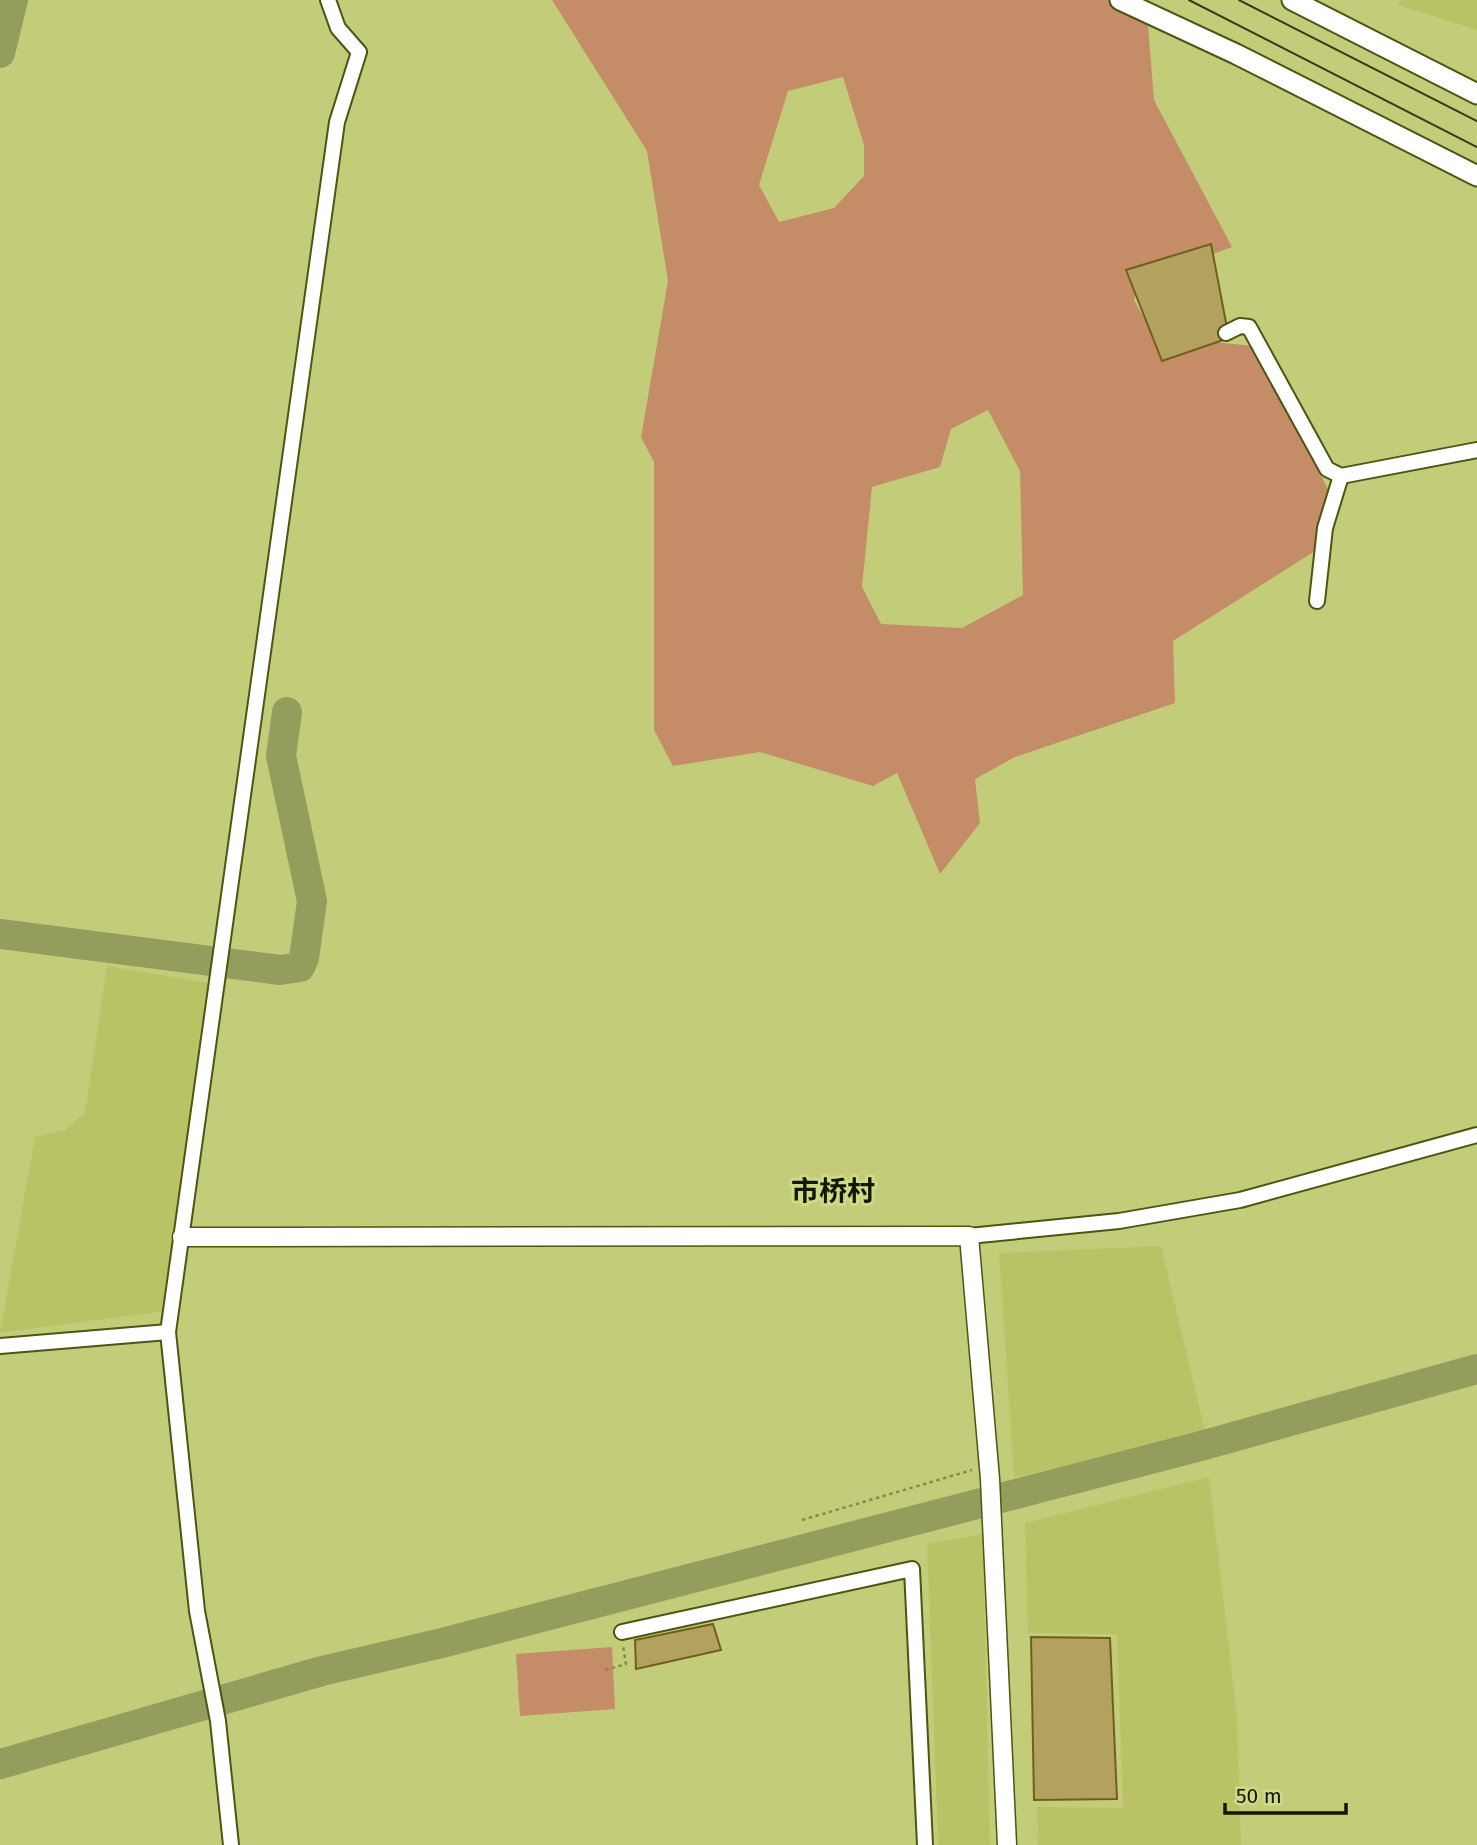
<svg xmlns="http://www.w3.org/2000/svg" width="1477" height="1845" font-family="'Fira Sans','Noto Sans SC',sans-serif">
<style>
.built{fill:#b9c366}
.green{fill:#c58d67;fill-rule:evenodd}
.lines{fill:none;stroke-linecap:round;stroke-linejoin:round}
.river{stroke:#959d5d;stroke-width:30}
.building{fill:#b3a160;stroke:#705f1c;stroke-width:2}
.minor-casing{stroke:#4e5412;stroke-width:18}
.tertiary-casing{stroke:#4e5412;stroke-width:21}
.secondary-casing{stroke:#4e5412;stroke-width:23}
.path{stroke:#848b4e;stroke-width:2.5;stroke-dasharray:3.5 3.5;stroke-linecap:butt}
.minor{stroke:#fff;stroke-width:14}
.tertiary{stroke:#fff;stroke-width:18}
.secondary{stroke:#fff;stroke-width:19}
.tram{stroke:#373a18;stroke-width:2}
.labels{text-anchor:middle;stroke-width:6;stroke-linejoin:round;paint-order:stroke}
.quarter-label{font-size:28px;font-weight:bold;fill:#141600;stroke:#cfda86}
</style>
<rect width="100%" height="100%" fill="#c3cd79"/>
<g class="built">
<path d="M1400 0H1477V30L1398 5Z"/>
<path d="M107 966 209 983 165 1311 0 1333 35 1137 65 1130 85 1113Z"/>
<path d="M1161 1246 1205 1431 1014 1478 999 1253Z"/>
<path d="M1209 1477 1237 1716 1241 1845H1038L1037 1807 1123 1808 1117 1634 1028 1633 1025 1523Z"/>
<path d="M983 1534 990 1845H938L927 1544Z"/>
</g>
<g class="green">
<path d="M552 0H1146L1154 100 1232 247 1140 281 1134 300 1154 336 1253 346 1337 506 1326 544 1173 641 1175 703 1015 757 975 779 980 823 940 874 897 773 873 786 760 752 673 766 654 730V462L641 437 668 281 647 151ZM843 77 864 145V176L834 208 779 222 759 185 788 91ZM988 410 1020 471 1023 595 962 628 881 624 862 587 872 487 940 467 951 429Z"/>
<path d="M612 1647 615 1709 520 1716 516 1654Z"/>
</g>
<g class="lines">
<g class="river">
<path d="M0 53 13 0"/>
<path d="M0 934 280 970 300 967 304 958 312 901 281 756 287 712"/>
<path d="M0 1764 322 1671 442 1643 1197 1447 1477 1369"/>
</g>
</g>
<g class="building">
<path d="M1211 244 1229 338 1162 361 1126 270Z"/>
<path d="M713 1624 721 1650 636 1669 635 1640Z"/>
<path d="M1031 1637 1110 1638 1117 1799 1034 1800Z"/>
</g>
<g class="lines">
<defs>
<g id="minor">
<path d="M1226 333 1240 326 1249 327 1327 469 1341 476 1477 450"/>
<path d="M1317 601 1325 528 1341 476"/>
<path d="M969 1236 1119 1221 1240 1200 1477 1135"/>
<path d="M0 1346 168 1332"/>
<path d="M622 1632 912 1569 925 1845"/>
<path d="M231 1845 218 1721 197 1611 168 1332 337 122 359 52 338 28 328 0"/>
</g>
<path id="tertiary" d="M182 1237 969 1236 990 1479 1007 1845"/>
<g id="secondary">
<path d="M1120 0 1236 54 1477 176"/>
<path d="M1292 0 1477 94"/>
</g>
</defs>
<use href="#minor" class="minor-casing"/>
<use href="#tertiary" class="tertiary-casing"/>
<use href="#secondary" class="secondary-casing"/>
<g class="path">
<path d="M802 1520 972 1470"/>
<path d="M605 1670 626 1664 623 1646"/>
</g>
<use href="#minor" class="minor"/>
<use href="#tertiary" class="tertiary"/>
<use href="#secondary" class="secondary"/>
<g class="tram">
<path d="M1189 0 1477 147"/>
<path d="M1239 0 1477 121"/>
</g>
</g>
<g class="labels">
<g class="quarter-label">
<text x="833" y="1201">市桥村</text>
</g>
</g>
<path d="M1225 1803v10h121v-10" fill="none" stroke="#141600" stroke-width="3.5"/>
<text x="1236" y="1803" font-size="21" fill="#141600" stroke="#cfda86" stroke-width="5" paint-order="stroke">50 m</text>
</svg>
